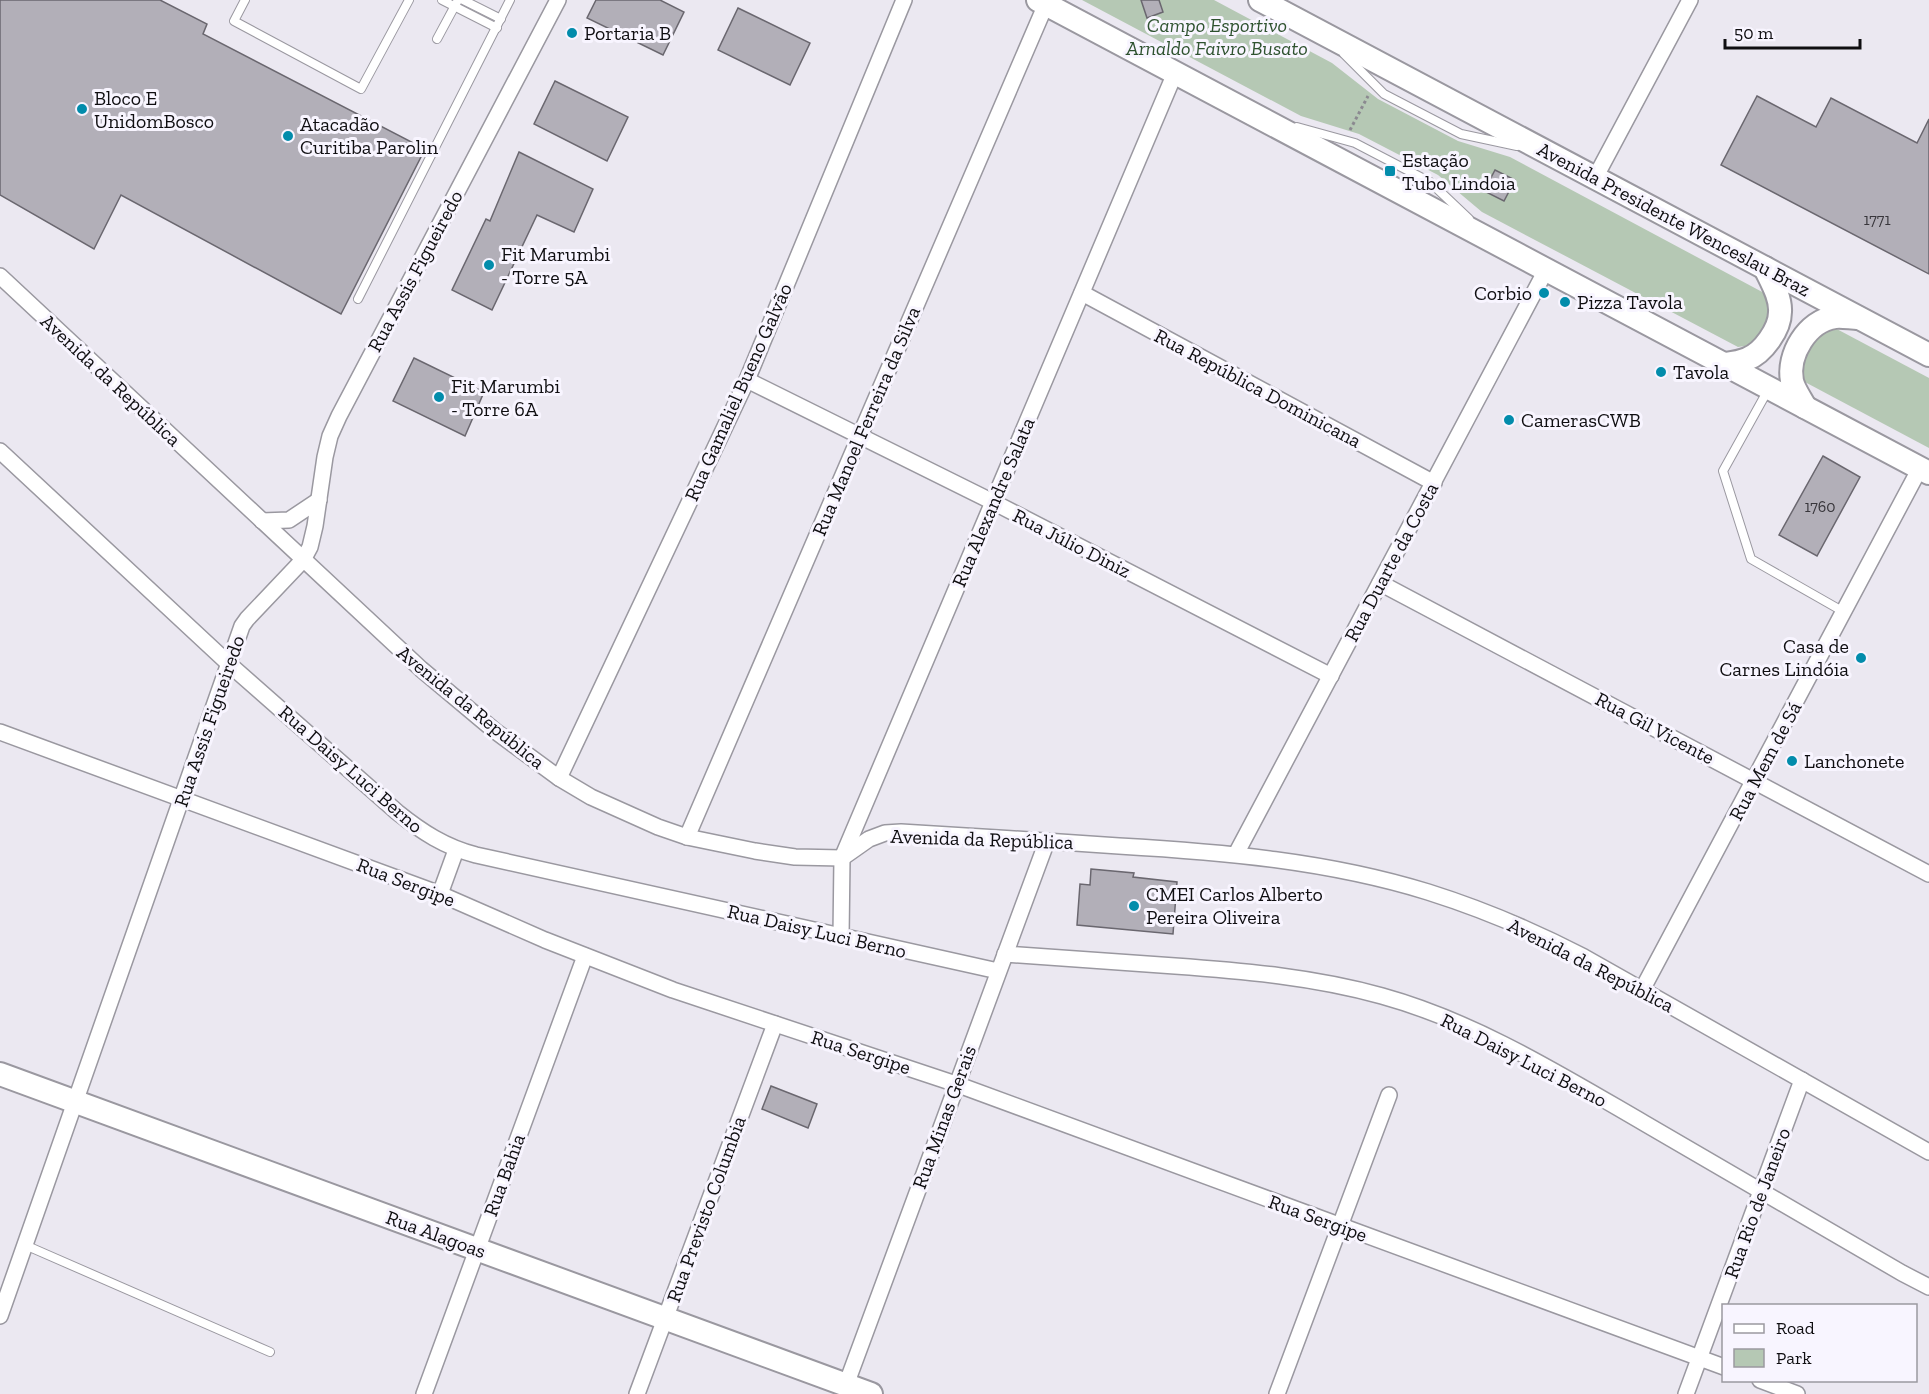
<svg xmlns="http://www.w3.org/2000/svg" width="1929" height="1394" font-family="'Zilla Slab',serif">
<style>
.green{fill:#b5c8b4}
.building{fill:#b2afb8;stroke:#6a676f;stroke-width:1.5}
.lines{fill:none;stroke-linecap:round;stroke-linejoin:round}
.lane-casing{stroke:#9a98a0;stroke-width:10}
.street-casing{stroke:#9a98a0;stroke-width:18}
.secondary-casing{stroke:#9a98a0;stroke-width:26}
.path{stroke:#8b8990;stroke-width:3;stroke-dasharray:3 3;stroke-linecap:butt}
.lane{stroke:#fff;stroke-width:8}
.street{stroke:#fff;stroke-width:15}
.secondary{stroke:#fff;stroke-width:22}
.poi-dot{fill:#028cab;stroke:#f8f5ff;stroke-width:2}
.labels{text-anchor:middle;stroke-width:6;stroke-linejoin:round;paint-order:stroke}
.number-label{font-size:16px;fill:#38363b}
.park-label{font-size:20px;font-style:italic;fill:#2e522f;stroke:#f8f5ff}
.poi-label{font-size:20px;fill:#0f0e11;stroke:#f8f5ff;text-anchor:start}
.street-label{font-size:20px;fill:#0f0e11;stroke:#f8f5ff}
</style>
<rect width="100%" height="100%" fill="#ebe8f1"/>
<g class="green">
<path d="M1082 0H1214L1332 63 1378 99 1458 141 1510 157 1766 294 1772 304 1771 317 1760 338 1751 345 1738 347 1482 212 1438 175 1359 134 1301 116Z"/>
<path d="M1833 327 1929 378V448L1803 381C1798 346 1802 343 1833 327Z"/>
</g>
<g class="building">
<path d="M0 0H160L207 24 203 34 425 149 341 314 121 195 94 249 0 195Z"/>
<path d="M596 0H660L684 12 663 55 587 18Z"/>
<path d="M1141 0H1159L1163 12 1147 18Z"/>
<path d="M738 8 810 43 790 85 718 50Z"/>
<path d="M555 81 628 117 607 161 534 124Z"/>
<path d="M1757 96 1816 127 1831 98 1917 143 1929 119V274L1721 165Z"/>
<path d="M519 152 593 189 574 232 537 215 492 310 452 290 486 219 490 221Z"/>
<path d="M1495 170 1515 180 1504 201 1484 191Z"/>
<path d="M414 358 484 392 465 436 393 401Z"/>
<path d="M1823 456 1860 477 1817 556 1779 535Z"/>
<path d="M1091 869 1134 873 1133 877 1177 882 1173 934 1077 925 1080 884 1090 885Z"/>
<path d="M771 1086 817 1104 808 1128 762 1109Z"/>
</g>
<g class="lines">
<defs>
<g id="lane">
<path d="M245 0 234 21 361 89 409 0"/>
<path d="M442 0 497 28"/>
<path d="M463 0 501 19"/>
<path d="M437 39 458 0"/>
<path d="M1344 54 1384 94 1461 134 1517 146"/>
<path d="M1297 127 1355 143 1430 182 1469 219"/>
<path d="M358 299 510 0"/>
<path d="M1768 390 1723 471 1751 559 1844 612"/>
<path d="M25 1245 270 1352"/>
</g>
<g id="street">
<path d="M1595 178 1690 0"/>
<path d="M0 276 421 669 495 731 559 778 591 797 658 827 687 837 755 851 795 857 842 858 869 839 885 833 901 832C974 836 1046 841 1119 846 1223 852 1328 861 1428 892 1482 909 1534 931 1584 957L1929 1152"/>
<path d="M1082 293 1434 483"/>
<path d="M747 380 993 502 1331 676"/>
<path d="M0 451 229 664 397 812C422 832 445 847 476 855L998 971"/>
<path d="M262 521 289 520 319 500"/>
<path d="M1380 583 1929 874"/>
<path d="M0 732 440 894 545 940 673 990 956 1084 1724 1367"/>
<path d="M559 778 747 380 904 0"/>
<path d="M687 837 1046 4"/>
<path d="M1236 854 1546 270"/>
<path d="M440 894 456 850"/>
<path d="M841 937 842 858 1175 73"/>
<path d="M1005 954C1061 958 1118 962 1175 966 1244 971 1314 977 1382 996 1476 1022 1561 1075 1644 1123 1730 1173 1816 1223 1902 1273L1929 1287"/>
<path d="M1642 990 1920 468"/>
<path d="M0 1316 242 626 247 619 303 560 310 547 315 526 325 457 330 436 339 416 558 0"/>
<path d="M1760 1380 1797 1394"/>
<path d="M846 1385 1047 841"/>
<path d="M424 1394 585 956"/>
<path d="M637 1394 775 1024"/>
<path d="M1277 1394 1389 1095"/>
<path d="M1686 1394 1802 1080"/>
</g>
<g id="secondary">
<path d="M1038 0 1929 473"/>
<path d="M1260 0 1929 355"/>
<path d="M1725 364C1732 363 1740 362 1747 359 1763 353 1780 329 1780 312 1781 297 1771 281 1765 268"/>
<path d="M1805 407C1801 399 1794 390 1792 381 1787 355 1807 321 1835 317 1842 316 1851 318 1858 318"/>
<path d="M0 1074 871 1394"/>
</g>
</defs>
<use href="#lane" class="lane-casing"/>
<use href="#street" class="street-casing"/>
<use href="#secondary" class="secondary-casing"/>
<path class="path" d="M1350 130 1368 96"/>
<use href="#lane" class="lane"/>
<use href="#street" class="street"/>
<use href="#secondary" class="secondary"/>
</g>
<g class="poi-dot">
<circle cx="572" cy="33" r="6"/>
<circle cx="82" cy="109" r="6"/>
<circle cx="288" cy="136" r="6"/>
<rect x="1384" y="165" width="12" height="12" rx="3"/>
<circle cx="489" cy="265" r="6"/>
<circle cx="1544" cy="293" r="6"/>
<circle cx="1565" cy="302" r="6"/>
<circle cx="1661" cy="372" r="6"/>
<circle cx="439" cy="397" r="6"/>
<circle cx="1509" cy="420" r="6"/>
<circle cx="1861" cy="658" r="6"/>
<circle cx="1792" cy="761" r="6"/>
<circle cx="1134" cy="906" r="6"/>
</g>
<g class="labels">
<g class="number-label">
<text x="1877" y="225">1771</text>
<text x="1820" y="512">1760</text>
</g>
<g class="park-label">
<text x="1217" y="32">Campo Esportivo<tspan x="1217" dy="23">Arnaldo Faivro Busato</tspan></text>
</g>
<g class="poi-label">
<text x="584" y="40">Portaria B</text>
<text x="94" y="105">Bloco E<tspan x="94" dy="23">UnidomBosco</tspan></text>
<text x="300" y="131">Atacadão<tspan x="300" dy="23">Curitiba Parolin</tspan></text>
<text x="1402" y="167">Estação<tspan x="1402" dy="23">Tubo Lindoia</tspan></text>
<text x="501" y="261">Fit Marumbi<tspan x="501" dy="23">- Torre 5A</tspan></text>
<text x="1532" y="300" text-anchor="end">Corbio</text>
<text x="1577" y="309">Pizza Tavola</text>
<text x="1673" y="379">Tavola</text>
<text x="451" y="393">Fit Marumbi<tspan x="451" dy="23">- Torre 6A</tspan></text>
<text x="1521" y="427">CamerasCWB</text>
<text x="1849" y="653" text-anchor="end">Casa de<tspan x="1849" dy="23">Carnes Lindóia</tspan></text>
<text x="1804" y="768">Lanchonete</text>
<text x="1146" y="901">CMEI Carlos Alberto<tspan x="1146" dy="23">Pereira Oliveira</tspan></text>
</g>
<g class="street-label">
<text transform="translate(1674 219) rotate(28)" y="7">Avenida Presidente Wenceslau Braz</text>
<text transform="translate(415 271) rotate(-62)" y="7">Rua Assis Figueiredo</text>
<text transform="translate(111 380) rotate(43)" y="7">Avenida da República</text>
<text transform="translate(1258 388) rotate(28)" y="7">Rua República Dominicana</text>
<text transform="translate(738 392) rotate(-66)" y="7">Rua Gamaliel Bueno Galvão</text>
<text transform="translate(866 421) rotate(-67)" y="7">Rua Manoel Ferreira da Silva</text>
<text transform="translate(993 502) rotate(-67)" y="7">Rua Alexandre Salata</text>
<text transform="translate(1072 543) rotate(27)" y="7">Rua Júlio Diniz</text>
<text transform="translate(1391 562) rotate(-62)" y="7">Rua Duarte da Costa</text>
<text transform="translate(471 707) rotate(39)" y="7">Avenida da República</text>
<text transform="translate(209 721) rotate(-71)" y="7">Rua Assis Figueiredo</text>
<text transform="translate(1655 728) rotate(28)" y="7">Rua Gil Vicente</text>
<text transform="translate(1765 761) rotate(-62)" y="7">Rua Mem de Sá</text>
<text transform="translate(351 769) rotate(41)" y="7">Rua Daisy Luci Berno</text>
<text transform="translate(982 839) rotate(2)" y="7">Avenida da República</text>
<text transform="translate(406 882) rotate(21)" y="7">Rua Sergipe</text>
<text transform="translate(817 931) rotate(13)" y="7">Rua Daisy Luci Berno</text>
<text transform="translate(1591 965) rotate(27)" y="7">Avenida da República</text>
<text transform="translate(861 1052) rotate(18)" y="7">Rua Sergipe</text>
<text transform="translate(1524 1060) rotate(27)" y="7">Rua Daisy Luci Berno</text>
<text transform="translate(944 1117) rotate(-70)" y="7">Rua Minas Gerais</text>
<text transform="translate(504 1175) rotate(-70)" y="7">Rua Bahia</text>
<text transform="translate(1757 1203) rotate(-70)" y="7">Rua Rio de Janeiro</text>
<text transform="translate(706 1209) rotate(-70)" y="7">Rua Previsto Columbia</text>
<text transform="translate(1318 1218) rotate(20)" y="7">Rua Sergipe</text>
<text transform="translate(436 1234) rotate(20)" y="7">Rua Alagoas</text>
</g>
</g>
<rect x="1722" y="1304" width="195" height="78" fill="#f8f5ff" stroke="#9b99a0" stroke-width="1.5"/>
<rect x="1734" y="1324" width="30" height="9" fill="#ffffff" stroke="#9b99a0" stroke-width="1.5"/>
<text x="1776" y="1334" font-size="18" fill="#0f0e11">Road</text>
<rect x="1734" y="1349" width="30" height="18" fill="#b5c8b4" stroke="#9b99a0" stroke-width="1.5"/>
<text x="1776" y="1364" font-size="18" fill="#0f0e11">Park</text>
<path d="M1725 39v9h135v-9" fill="none" stroke="#0f0e11" stroke-width="3"/>
<text x="1734" y="39" font-size="18" fill="#0f0e11" stroke="#f8f5ff" stroke-width="4.5" paint-order="stroke">50 m</text>
</svg>
